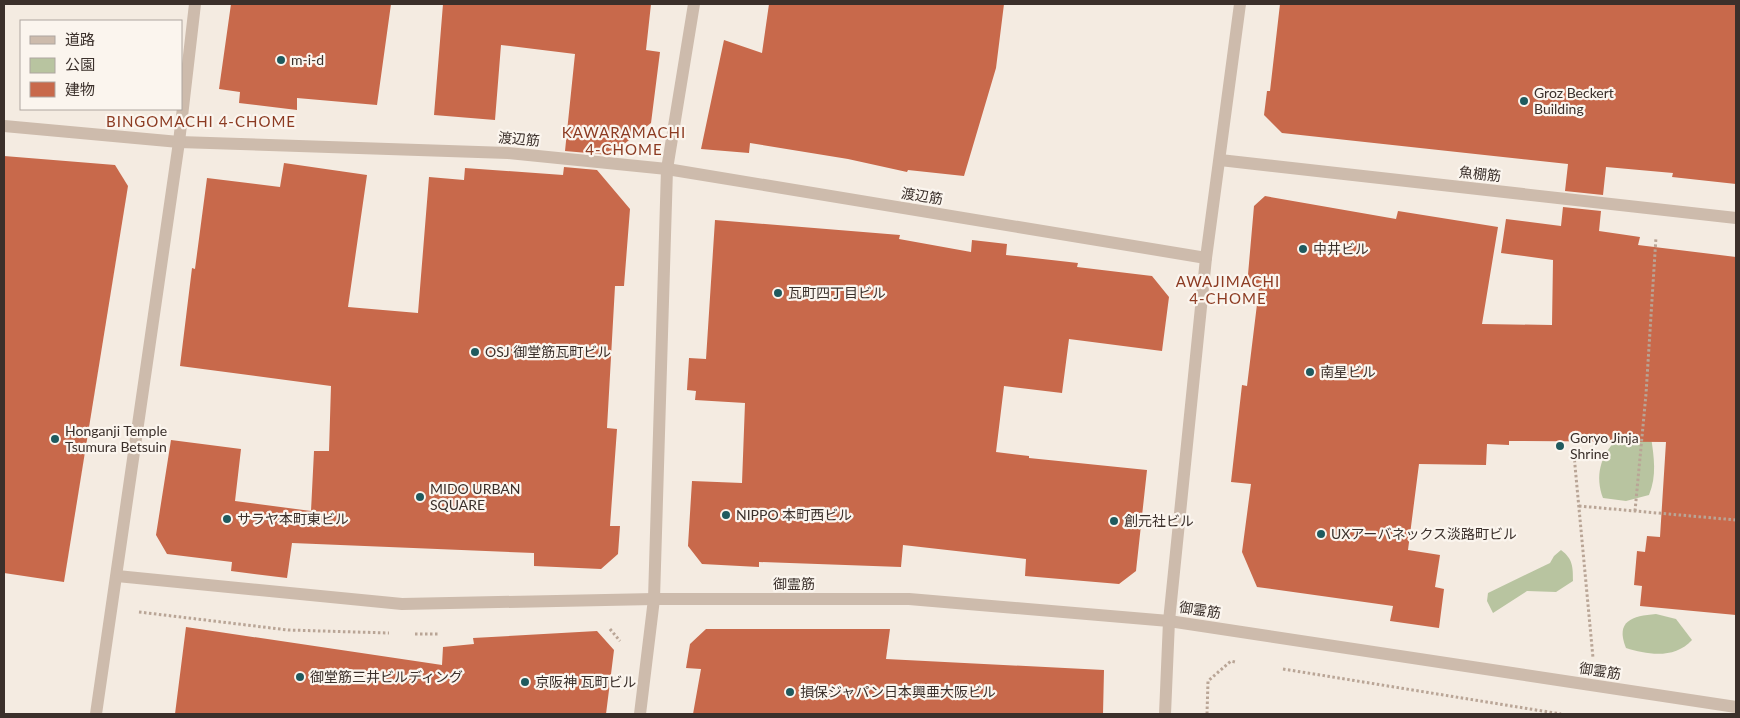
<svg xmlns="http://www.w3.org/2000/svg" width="1740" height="718" font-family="Lato,'Noto Sans JP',sans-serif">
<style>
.green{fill:#b8c4a0}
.building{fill:#c8694b}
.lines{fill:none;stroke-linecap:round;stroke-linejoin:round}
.path{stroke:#b9a596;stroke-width:3;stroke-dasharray:2.5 2.5;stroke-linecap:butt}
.street{stroke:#cdbbac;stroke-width:12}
.poi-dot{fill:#1f5a5e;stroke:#fbf5ee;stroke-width:2}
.labels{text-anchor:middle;stroke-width:4.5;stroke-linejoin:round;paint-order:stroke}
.poi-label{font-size:14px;fill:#3b302b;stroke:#fbf5ee;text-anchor:start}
.street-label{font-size:14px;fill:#3b302b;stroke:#fbf5ee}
.neighbourhood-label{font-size:15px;letter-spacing:1px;fill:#8c3b22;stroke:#fbf5ee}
</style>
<rect width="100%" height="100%" fill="#f4ebe1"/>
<g class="green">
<path d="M1651 437C1654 457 1657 476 1649 495L1626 501 1603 498C1595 476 1600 457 1616 440Z"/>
<path d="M1561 550C1573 559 1573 567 1573 581L1556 592 1527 591 1493 613 1487 601 1488 593 1550 563 1554 556Z"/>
<path d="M1656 614 1676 619 1692 640C1675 659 1648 655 1626 648 1615 621 1632 616 1656 614Z"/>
</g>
<g class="building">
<path d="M231 4H391L377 105 297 98V110L239 103 240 92 219 89Z"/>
<path d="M443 4H651L646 50 660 52 651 123 610 155 565 151 575 54 501 45 495 120 434 115Z"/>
<path d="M769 4H1004L996 68 964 176 908 170 907 172 848 159 750 143 749 153 701 149 724 40 762 53Z"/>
<path d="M1280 4H1736V184L1672 177 1673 173 1606 167 1603 195 1565 191 1568 164 1282 133 1264 115 1267 91H1270Z"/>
<path d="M4 156 115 165 128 186 64 582 4 573Z"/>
<path d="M284 163 367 175 348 307 418 313 429 177 464 180 465 168 563 175 564 167 597 170 630 209 624 286H615L607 428 617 429 610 526H620L618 554 601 569 534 566V553L292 543 287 578 231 571 232 562 167 554 156 535 171 440 241 449 235 501 311 511 314 451H329L331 386 180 366 192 268 195 269 207 178 280 187Z"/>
<path d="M1265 196 1396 219 1398 211 1498 227 1482 324 1552 325 1553 260 1501 253 1506 219 1561 226 1563 207 1601 211 1599 231 1640 237 1638 245 1736 257V615L1640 606 1642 586 1634 585 1637 551 1645 552 1647 536 1660 537 1666 442 1509 441V445L1487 444 1486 465 1419 464 1408 550 1440 555 1435 587 1444 589 1439 628 1390 621 1393 606 1257 587 1242 552 1251 484 1231 482 1242 385 1247 386 1259 288 1247 286 1254 206Z"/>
<path d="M715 220 900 235 899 239 971 252 972 240 1007 244 1006 255 1078 263 1077 267 1152 276 1169 297 1162 351 1069 339 1062 393 1004 386 996 452 1029 456V458L1147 470 1136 571 1119 584 1025 576 1026 559 903 545 901 567 759 562V567L702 564 688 546 692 481 742 483 745 403 695 400 696 391 687 390 689 358 706 359Z"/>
<path d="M186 627 442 665 443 647 474 644 473 638 597 631 614 650 606 714H175Z"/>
<path d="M706 629H890L886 659 1104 670 1103 714H693L701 669 686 668 690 644Z"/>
</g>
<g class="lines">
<g class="path">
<path d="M1574 455 1593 658"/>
<path d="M1579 506 1736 520"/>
<path d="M1635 511 1646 394 1656 237"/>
<path d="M139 612 288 630 389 633"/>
<path d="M610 629 620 641"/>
<path d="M415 634H439"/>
<path d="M1283 669 1561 714"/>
<path d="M1207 714 1208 681 1231 661 1235 662"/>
</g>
<g class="street">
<path d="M4 126 179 142 508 153 667 169 1206 258"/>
<path d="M1220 160 1736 218"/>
<path d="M117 576 402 604 654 599H909L1169 621 1736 707"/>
<path d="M96 714 179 142 195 4"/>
<path d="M640 714 654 599 667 169 694 4"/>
<path d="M1165 714 1169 621 1206 258 1240 4"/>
</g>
</g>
<g class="poi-dot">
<circle cx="281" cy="60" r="5"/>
<circle cx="1524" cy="101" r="5"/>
<circle cx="1303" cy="249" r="5"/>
<circle cx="778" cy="293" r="5"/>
<circle cx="475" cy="352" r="5"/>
<circle cx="1310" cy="372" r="5"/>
<circle cx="55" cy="439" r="5"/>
<circle cx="1560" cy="446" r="5"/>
<circle cx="420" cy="497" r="5"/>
<circle cx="726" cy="515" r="5"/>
<circle cx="227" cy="519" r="5"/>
<circle cx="1114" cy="521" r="5"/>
<circle cx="1321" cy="534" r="5"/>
<circle cx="300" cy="677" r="5"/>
<circle cx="525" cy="682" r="5"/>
<circle cx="790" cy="692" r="5"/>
</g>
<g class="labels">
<g class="poi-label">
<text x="291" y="65">m-i-d</text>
<text x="1534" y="98">Groz Beckert<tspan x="1534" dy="16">Building</tspan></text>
<text x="1313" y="254">中井ビル</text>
<text x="788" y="298">瓦町四丁目ビル</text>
<text x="485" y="357">OSJ 御堂筋瓦町ビル</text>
<text x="1320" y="377">南星ビル</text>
<text x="65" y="436">Honganji Temple<tspan x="65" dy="16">Tsumura Betsuin</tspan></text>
<text x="1570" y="443">Goryo Jinja<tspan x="1570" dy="16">Shrine</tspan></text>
<text x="430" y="494">MIDO URBAN<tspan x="430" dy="16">SQUARE</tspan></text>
<text x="736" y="520">NIPPO 本町西ビル</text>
<text x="237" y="524">サラヤ本町東ビル</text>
<text x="1124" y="526">創元社ビル</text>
<text x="1331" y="539">UXアーバネックス淡路町ビル</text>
<text x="310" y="682">御堂筋三井ビルディング</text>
<text x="535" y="687">京阪神 瓦町ビル</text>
<text x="800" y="697">損保ジャパン日本興亜大阪ビル</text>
</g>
<g class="street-label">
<text transform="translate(519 139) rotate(5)" y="5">渡辺筋</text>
<text transform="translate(1480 174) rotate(6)" y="5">魚棚筋</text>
<text transform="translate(922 196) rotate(9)" y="5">渡辺筋</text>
<text x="794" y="589">御霊筋</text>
<text transform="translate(1200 610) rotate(9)" y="5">御霊筋</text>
<text transform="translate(1600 671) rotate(9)" y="5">御霊筋</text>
</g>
<g class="neighbourhood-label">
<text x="201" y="127">BINGOMACHI 4-CHOME</text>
<text x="624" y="138">KAWARAMACHI<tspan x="624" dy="17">4-CHOME</tspan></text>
<text x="1228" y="287">AWAJIMACHI<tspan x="1228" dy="17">4-CHOME</tspan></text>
</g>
</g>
<rect width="1740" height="718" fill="none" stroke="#3b302b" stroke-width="10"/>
<rect x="20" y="20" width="162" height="90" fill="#fbf5ee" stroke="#aea6a0"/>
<rect x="30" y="36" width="25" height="8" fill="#cdbbac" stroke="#aea6a0"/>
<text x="65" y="45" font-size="15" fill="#3b302b">道路</text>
<rect x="30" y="58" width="25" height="15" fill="#b8c4a0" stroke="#aea6a0"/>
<text x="65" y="70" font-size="15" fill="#3b302b">公園</text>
<rect x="30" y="82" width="25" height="15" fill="#c8694b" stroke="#aea6a0"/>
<text x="65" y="95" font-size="15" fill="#3b302b">建物</text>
</svg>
